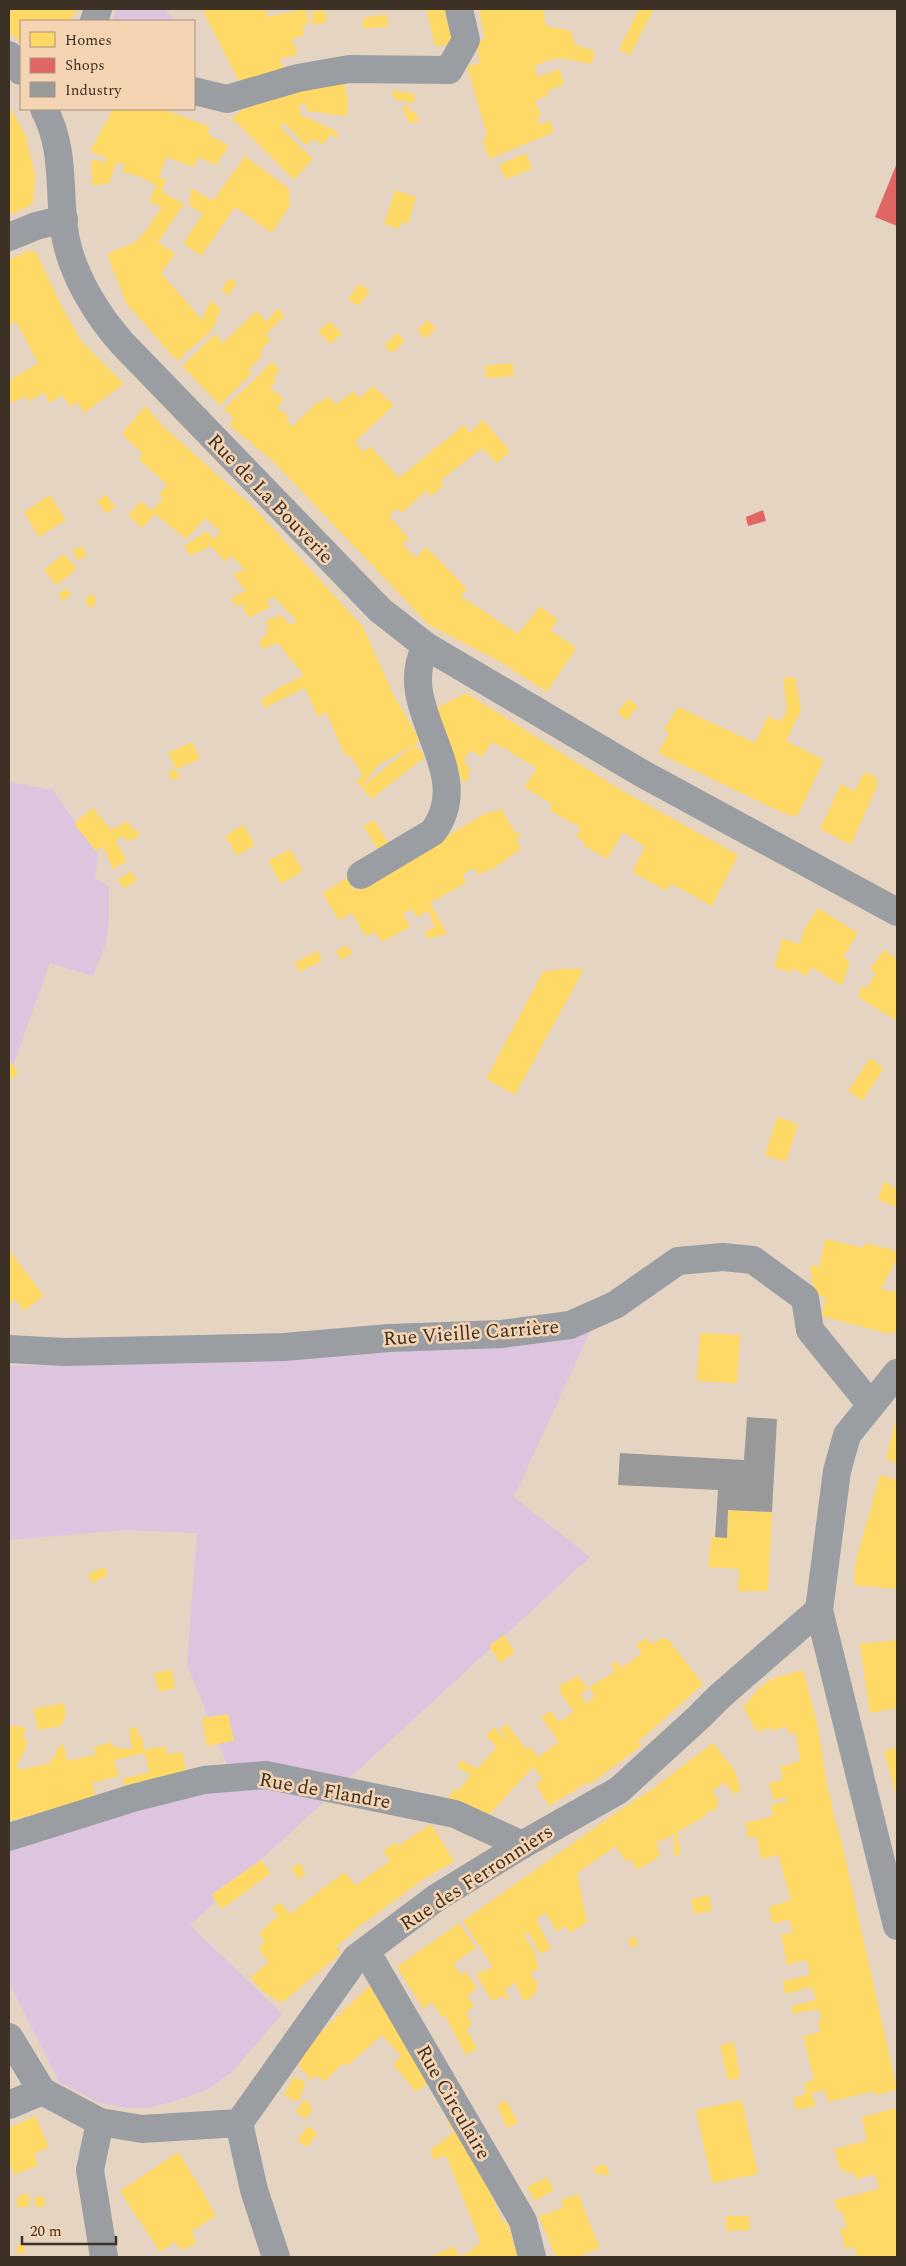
<svg xmlns="http://www.w3.org/2000/svg" width="906" height="2266" font-family="Spectral,serif">
<style>
.green{fill:#ddc4df}
.homes{fill:#ffd966}
.shops{fill:#e06666}
.industry{fill:#999}
.lines{fill:none;stroke-linecap:round;stroke-linejoin:round}
.minor{stroke:#9a9ea3;stroke-width:28}
.labels{text-anchor:middle;stroke-width:5;stroke-linejoin:round;paint-order:stroke}
.street-label{font-size:20px;fill:#3d3024;stroke:#f5d4b4}
</style>
<rect width="100%" height="100%" fill="#e6d4c3"/>
<g class="green">
<path d="M117 9H165L175 21H112Z"/>
<path d="M9 782 53 790 98 855 95 878 109 887V918L106 943 93 976 50 963 13 1065 9 1061Z"/>
<path d="M593 1325 514 1497 590 1557 190 1925 282 2014 232 2072 207 2090 175 2101 148 2108H127L100 2103 59 2082 9 1983V1836L232 1778 187 1664 197 1533 126 1530 9 1540V1366L295 1358 524 1344Z"/>
</g>
<g class="homes">
<path d="M9 9H77L70 21H21V43L9 32 11 30 9 27Z"/>
<path d="M202 9H265L268 17 305 9 309 24 302 26 305 35 292 39 298 54 279 59 285 71 242 87Z"/>
<path d="M426 9H444L453 42 449 45 435 46Z"/>
<path d="M479 9H543L546 26 572 31 571 36 574 37V44L595 51 592 64 560 58 546 61 534 67 538 77 559 69 564 84 546 92 550 96 535 100 541 116 534 121 537 120 539 124 550 121 554 132 489 159 483 141 487 135 467 67 480 63 476 41 485 39Z"/>
<path d="M639 9H654L630 55 619 50Z"/>
<path d="M325 10 327 22 313 25 311 12Z"/>
<path d="M387 14 388 27 363 29V18Z"/>
<path d="M344 81 348 101 347 116 307 111 305 102 299 106 301 115 338 132 337 138 331 134 323 145 313 139 306 145 284 123 280 127 313 159 294 180 232 118 258 97Z"/>
<path d="M391 90 415 94 414 103 396 100Z"/>
<path d="M407 105 412 113 415 111 419 121 410 123 407 119 402 107Z"/>
<path d="M9 106 25 134 35 175 33 202 28 207 9 215Z"/>
<path d="M113 109H162L210 127 207 134 229 146 216 165 198 157 194 167 166 157 159 177 166 179 162 192 184 204 158 242 175 254 161 273 202 320 210 301 221 308 212 330 177 361 126 303 107 254 136 242 145 232 162 207 149 202 156 185 141 177 122 172 125 165 116 162 109 184 92 185 91 161 97 160 105 163 107 158 90 151Z"/>
<path d="M526 153 532 169 505 179 499 165Z"/>
<path d="M245 156 289 189 290 206 272 233 235 207 201 256 183 243 203 214 189 205 191 188 213 201Z"/>
<path d="M395 190 416 197 408 224 401 222 399 229 384 224Z"/>
<path d="M28 251 36 252 58 299 81 341 124 384 84 413 78 402 71 407 62 395 50 403 44 392 28 402 26 396 12 403 9 396V381L38 363 16 321 9 326V260Z"/>
<path d="M229 278 237 283 229 295 221 291Z"/>
<path d="M358 284 370 291 359 306 348 300Z"/>
<path d="M277 308 285 316 266 334 271 340 262 348 261 357 248 370 252 373 220 405 182 366 215 334 223 343 256 311 267 322Z"/>
<path d="M428 320 436 329 425 339 417 330Z"/>
<path d="M329 321 342 333 331 344 318 332Z"/>
<path d="M397 333 405 341 392 353 384 346Z"/>
<path d="M272 362 280 371 273 377 276 381 270 388 284 399 277 408 290 417 286 421 293 426 318 401 320 403 329 396 336 405 353 391 360 398 373 386 394 405 355 442 364 452 370 446 399 478 464 425 470 433 483 420 510 451 497 463 482 448 441 480 443 486 432 496 425 491 402 513 397 508 389 516 409 538 402 544 416 558 426 547 467 589 460 596 518 634 540 606 558 620 550 630 576 648 547 692 499 661 429 625 273 461 229 425 234 419 224 409Z"/>
<path d="M513 363 514 376 486 378 485 366Z"/>
<path d="M145 406 165 428 255 509 363 627 393 694 420 741 378 765 362 787 356 781 363 775 349 754 346 757 326 712 318 717 305 688 264 708 261 700 284 685 303 676 301 670H299L278 643 262 649 259 640 268 635 265 630 269 627 265 621 281 615 290 625 297 621 274 597 267 600 270 607 248 618 242 604 236 606 231 598 246 591 233 574 245 570 231 555 225 562 211 546 190 556 184 546 207 531 213 539 221 532 205 518 186 539 155 514 142 528 128 515 141 501 152 511 163 498 159 495 167 485 138 458 143 454 122 434Z"/>
<path d="M105 494 115 506 107 514 97 502Z"/>
<path d="M50 495 66 520 39 537 24 512Z"/>
<path d="M81 546 87 555 78 560 72 551Z"/>
<path d="M64 554 77 569 56 585 44 570Z"/>
<path d="M68 589 71 596 62 601 58 593Z"/>
<path d="M93 594 97 604 88 608 85 598Z"/>
<path d="M795 677 801 710 786 741 824 760 797 817 781 812 658 753 669 733 664 730 678 707 755 743 768 716 780 722 787 710 783 678Z"/>
<path d="M466 693 619 789 738 855 712 906 674 885 670 884 667 891 632 872 645 847 623 832 607 859 583 845 585 842 576 836 581 828 549 810 552 804 524 787 537 768 508 751 509 749 506 747 505 749 492 742 482 757 470 750 464 760 471 772 467 774 470 778 463 783 434 709Z"/>
<path d="M628 699 638 706 627 720 617 713Z"/>
<path d="M192 742 200 759 176 769 180 778 172 781 168 772 176 769 168 753Z"/>
<path d="M415 744 425 757 371 799 362 787Z"/>
<path d="M864 772 878 778 876 783 878 784 851 845 820 829 841 784 855 791Z"/>
<path d="M93 808 111 830 128 821 133 831 137 829 140 835 127 842 124 836 115 840 127 861 113 869 103 846 96 851 74 824Z"/>
<path d="M501 809 515 832 522 835 516 840 521 849 490 871 488 870 478 875 474 868 463 874 466 883 430 903 447 934 428 939 424 932 435 927 428 911 417 917 412 909 403 914 410 927 382 942 375 932 365 936 352 913 339 920 322 893 347 878 355 891 484 814Z"/>
<path d="M374 820 390 846 380 852 363 826Z"/>
<path d="M243 825 255 845 237 856 225 836Z"/>
<path d="M290 849 303 871 281 884 268 861Z"/>
<path d="M131 871 137 881 124 888 118 880Z"/>
<path d="M818 908 858 933 843 957 850 962 842 986 812 967 806 976 792 968 791 973 774 967 782 939 800 944 804 929Z"/>
<path d="M347 945 352 954 341 960 336 951Z"/>
<path d="M884 950 897 959V1021L858 997 862 986 866 989 876 973 870 969Z"/>
<path d="M318 951 322 961 299 972 295 962Z"/>
<path d="M559 969H584L515 1095 486 1079 543 972Z"/>
<path d="M870 1058 884 1068 862 1101 848 1091Z"/>
<path d="M9 1061 19 1072 9 1082Z"/>
<path d="M777 1117 798 1124 786 1162 765 1155Z"/>
<path d="M884 1181 897 1190V1207L878 1200Z"/>
<path d="M825 1239 864 1248 865 1243 897 1251V1258L881 1289 897 1292V1330L890 1334 821 1316 826 1297 814 1295 810 1265 819 1267Z"/>
<path d="M9 1250 44 1296 24 1311 15 1299 9 1304Z"/>
<path d="M700 1333 740 1335 737 1383 697 1381Z"/>
<path d="M897 1415V1463L886 1459Z"/>
<path d="M880 1475 897 1480V1560L895 1568H897V1589L854 1585 855 1565Z"/>
<path d="M728 1510 772 1512 768 1591H738L739 1569 708 1567 711 1537 727 1538Z"/>
<path d="M104 1567 108 1576 91 1583 88 1574Z"/>
<path d="M504 1635 515 1652 500 1663 489 1646Z"/>
<path d="M647 1638 652 1644 661 1638 668 1639 703 1684 638 1742 641 1746 590 1784 588 1782 549 1806 535 1783 543 1780 533 1767 485 1819 441 1808 455 1788 458 1791 471 1775 457 1767 461 1760 477 1769 497 1747 486 1736 494 1727 509 1743 500 1729 507 1724 526 1749 530 1747 538 1757 559 1742 541 1717 551 1711 559 1722 574 1712 559 1691 561 1689 559 1686 568 1680 569 1682 577 1675 588 1689 580 1695 586 1703 595 1697 589 1687 615 1672 611 1665 617 1661 622 1668 642 1653 636 1645Z"/>
<path d="M897 1640V1708L870 1713 860 1644Z"/>
<path d="M172 1670 175 1688 159 1692 154 1673Z"/>
<path d="M803 1670 818 1727 828 1792 829 1791 834 1817 841 1839 897 2090 875 2095 874 2091 828 2102 825 2090 811 2093 816 2106 796 2110 793 2098 806 2094 804 2083 814 2080 803 2036 820 2032 818 2019H822L819 2009 793 2014 791 2006 816 2000 812 1987 785 1994 783 1981 810 1975 808 1964 806 1960 787 1965 781 1934 793 1933 789 1919 772 1924 769 1907 791 1900 778 1855 761 1859 757 1837 748 1838 746 1823 773 1816 771 1805 787 1801 786 1797 773 1800 769 1783 783 1780 780 1767 800 1761 796 1732 789 1734 787 1726 771 1731 770 1727 757 1732 743 1707 760 1687 774 1678Z"/>
<path d="M64 1703 66 1714 61 1726 38 1730 33 1709Z"/>
<path d="M228 1714 234 1741 207 1746 202 1718Z"/>
<path d="M9 1726 25 1727 24 1740H28L25 1748H27L17 1764 18 1770 51 1763 50 1759 54 1758 58 1746 64 1745 67 1761 98 1754 94 1752V1747L112 1742 113 1747 132 1749 129 1729 137 1727 139 1737 142 1736 144 1750 165 1746 167 1754 182 1752 187 1776 126 1791 123 1778 149 1773 145 1753 114 1760 119 1776 92 1783 96 1800 9 1821Z"/>
<path d="M713 1743 735 1771 741 1789 735 1795 724 1782 712 1792 718 1799V1805L714 1812 710 1809 704 1817 677 1832 681 1854 674 1856V1834L658 1843 657 1839 656 1840 660 1856 637 1870 631 1859 626 1862 616 1846 577 1873 587 1922 570 1933 565 1926 557 1931 545 1913 536 1919 551 1949 540 1954 529 1933 524 1935 534 1951 539 1969 531 1972 534 1981 538 1980 537 1992 532 1995 533 1997 523 2001 515 1982 505 1990 509 1999 506 2000 503 1996 492 2001 476 1974 493 1967 463 1921 620 1810 651 1790Z"/>
<path d="M897 1747V1798L884 1751Z"/>
<path d="M431 1824 454 1861 421 1881 361 1925 336 1947 341 1953 282 2003 265 1993 250 1978 269 1962 258 1948 265 1942 259 1933 278 1916 272 1909 280 1902 290 1914 327 1885 331 1889 328 1885 344 1872 356 1885 390 1861 383 1851 396 1842 398 1846Z"/>
<path d="M261 1860 271 1873 222 1909 211 1895Z"/>
<path d="M299 1863 306 1873 299 1879 291 1869Z"/>
<path d="M709 1895 712 1911 694 1914 691 1899Z"/>
<path d="M459 1923 476 1948 453 1964 461 1974 466 1972 477 1988 467 1996 474 2006 466 2012 472 2026 466 2028 477 2049 466 2055 445 2016 442 2017 432 2002 424 2009 397 1967Z"/>
<path d="M636 1937 638 1945 630 1947 629 1938Z"/>
<path d="M370 1985 388 2007 432 2080 416 2092 393 2064 401 2056 382 2035 347 2066 343 2063 324 2082 317 2075 311 2080 298 2065 308 2045Z"/>
<path d="M734 2042 740 2078 728 2080 720 2045Z"/>
<path d="M293 2077 306 2082 298 2102 284 2095Z"/>
<path d="M304 2100 310 2103 309 2105 313 2108 306 2119 296 2112Z"/>
<path d="M506 2100 518 2123 507 2128 497 2105Z"/>
<path d="M742 2100 758 2174 712 2183 696 2110Z"/>
<path d="M897 2108V2257H857L854 2247 846 2250 840 2229 847 2227 841 2210 837 2211 834 2200 879 2189 875 2174 856 2179 854 2172 846 2174 845 2169 840 2170 834 2149 867 2141 862 2117Z"/>
<path d="M456 2115 504 2224 507 2222 518 2257H430L454 2246 459 2256 472 2251V2248L481 2243 448 2160 444 2155 434 2160 430 2150 454 2132 446 2121Z"/>
<path d="M35 2116 49 2147 34 2154 38 2165 14 2175 9 2160V2128Z"/>
<path d="M308 2126 318 2133 307 2147 297 2140Z"/>
<path d="M178 2152 203 2192 216 2216 192 2231 196 2244 181 2250 175 2242 160 2252 120 2191Z"/>
<path d="M605 2164 610 2175 596 2174 594 2168Z"/>
<path d="M547 2177 554 2190 535 2201 527 2187Z"/>
<path d="M28 2193 30 2206 17 2208V2197Z"/>
<path d="M578 2194 600 2248 577 2257H556L539 2216 563 2208 561 2200Z"/>
<path d="M43 2195 46 2205 36 2208 34 2198Z"/>
<path d="M726 2216H749L750 2230 726 2231Z"/>
<path d="M24 2244 25 2253 17 2254V2245Z"/>
</g>
<g class="shops">
<path d="M897 163V226L875 217Z"/>
<path d="M763 510 766 521 748 526 746 517Z"/>
</g>
<path class="industry" d="M747 1417 777 1419 772 1512 728 1510 727 1538 715 1537 718 1490 618 1485 620 1453 744 1460Z"/>
<g class="lines">
<g class="minor">
<path d="M94 21 98 9"/>
<path d="M9 55 21 71"/>
<path d="M194 91 227 99 298 78 349 69 449 70 466 40 459 9"/>
<path d="M44 109C67 152 57 195 66 240 74 277 97 315 122 343L380 610 426 646 643 774 897 912"/>
<path d="M9 237 36 226 64 219"/>
<path d="M361 875 433 832C479 770 392 710 426 646"/>
<path d="M9 1349 65 1352 284 1347 389 1338 502 1334 570 1325 615 1305 678 1261 723 1257 753 1260 805 1298 810 1330 871 1405"/>
<path d="M897 1373 847 1435 837 1471 819 1610 897 1926"/>
<path d="M9 1837 133 1798 204 1780 266 1775 455 1814 522 1845"/>
<path d="M366 1951 523 2221 532 2257"/>
<path d="M9 2037 42 2091 100 2122 142 2129 239 2123"/>
<path d="M9 2105 42 2091"/>
<path d="M100 2122 90 2170 104 2257"/>
<path d="M239 2123 356 1958 436 1898 522 1845 619 1790 699 1717 720 1696 819 1610"/>
<path d="M239 2123 254 2190 276 2257"/>
</g>
</g>
<g class="labels">
<g class="street-label">
<text transform="translate(271 498) rotate(46)" y="7">Rue de La Bouverie</text>
<text transform="translate(471 1332) rotate(-4)" y="7">Rue Vieille Carrière</text>
<text transform="translate(325 1790) rotate(10)" y="7">Rue de Flandre</text>
<text transform="translate(476 1877) rotate(-33)" y="7">Rue des Ferronniers</text>
<text transform="translate(454 2102) rotate(60)" y="7">Rue Circulaire</text>
</g>
</g>
<rect width="906" height="2266" fill="none" stroke="#3d3024" stroke-width="20"/>
<rect x="20" y="20" width="175" height="90" fill="#f5d4b4" stroke="#ab927a"/>
<rect x="30" y="32" width="25" height="15" fill="#ffd966" stroke="#ab927a"/>
<text x="65" y="45" font-size="15" fill="#3d3024">Homes</text>
<rect x="30" y="58" width="25" height="15" fill="#e06666" stroke="#ab927a"/>
<text x="65" y="70" font-size="15" fill="#3d3024">Shops</text>
<rect x="30" y="82" width="25" height="15" fill="#999999" stroke="#ab927a"/>
<text x="65" y="95" font-size="15" fill="#3d3024">Industry</text>
<path d="M22 2236v8h94v-8" fill="none" stroke="#3d3024" stroke-width="2.5"/>
<text x="30" y="2236" font-size="15" fill="#3d3024" stroke="#f5d4b4" stroke-width="4" paint-order="stroke">20 m</text>
</svg>
